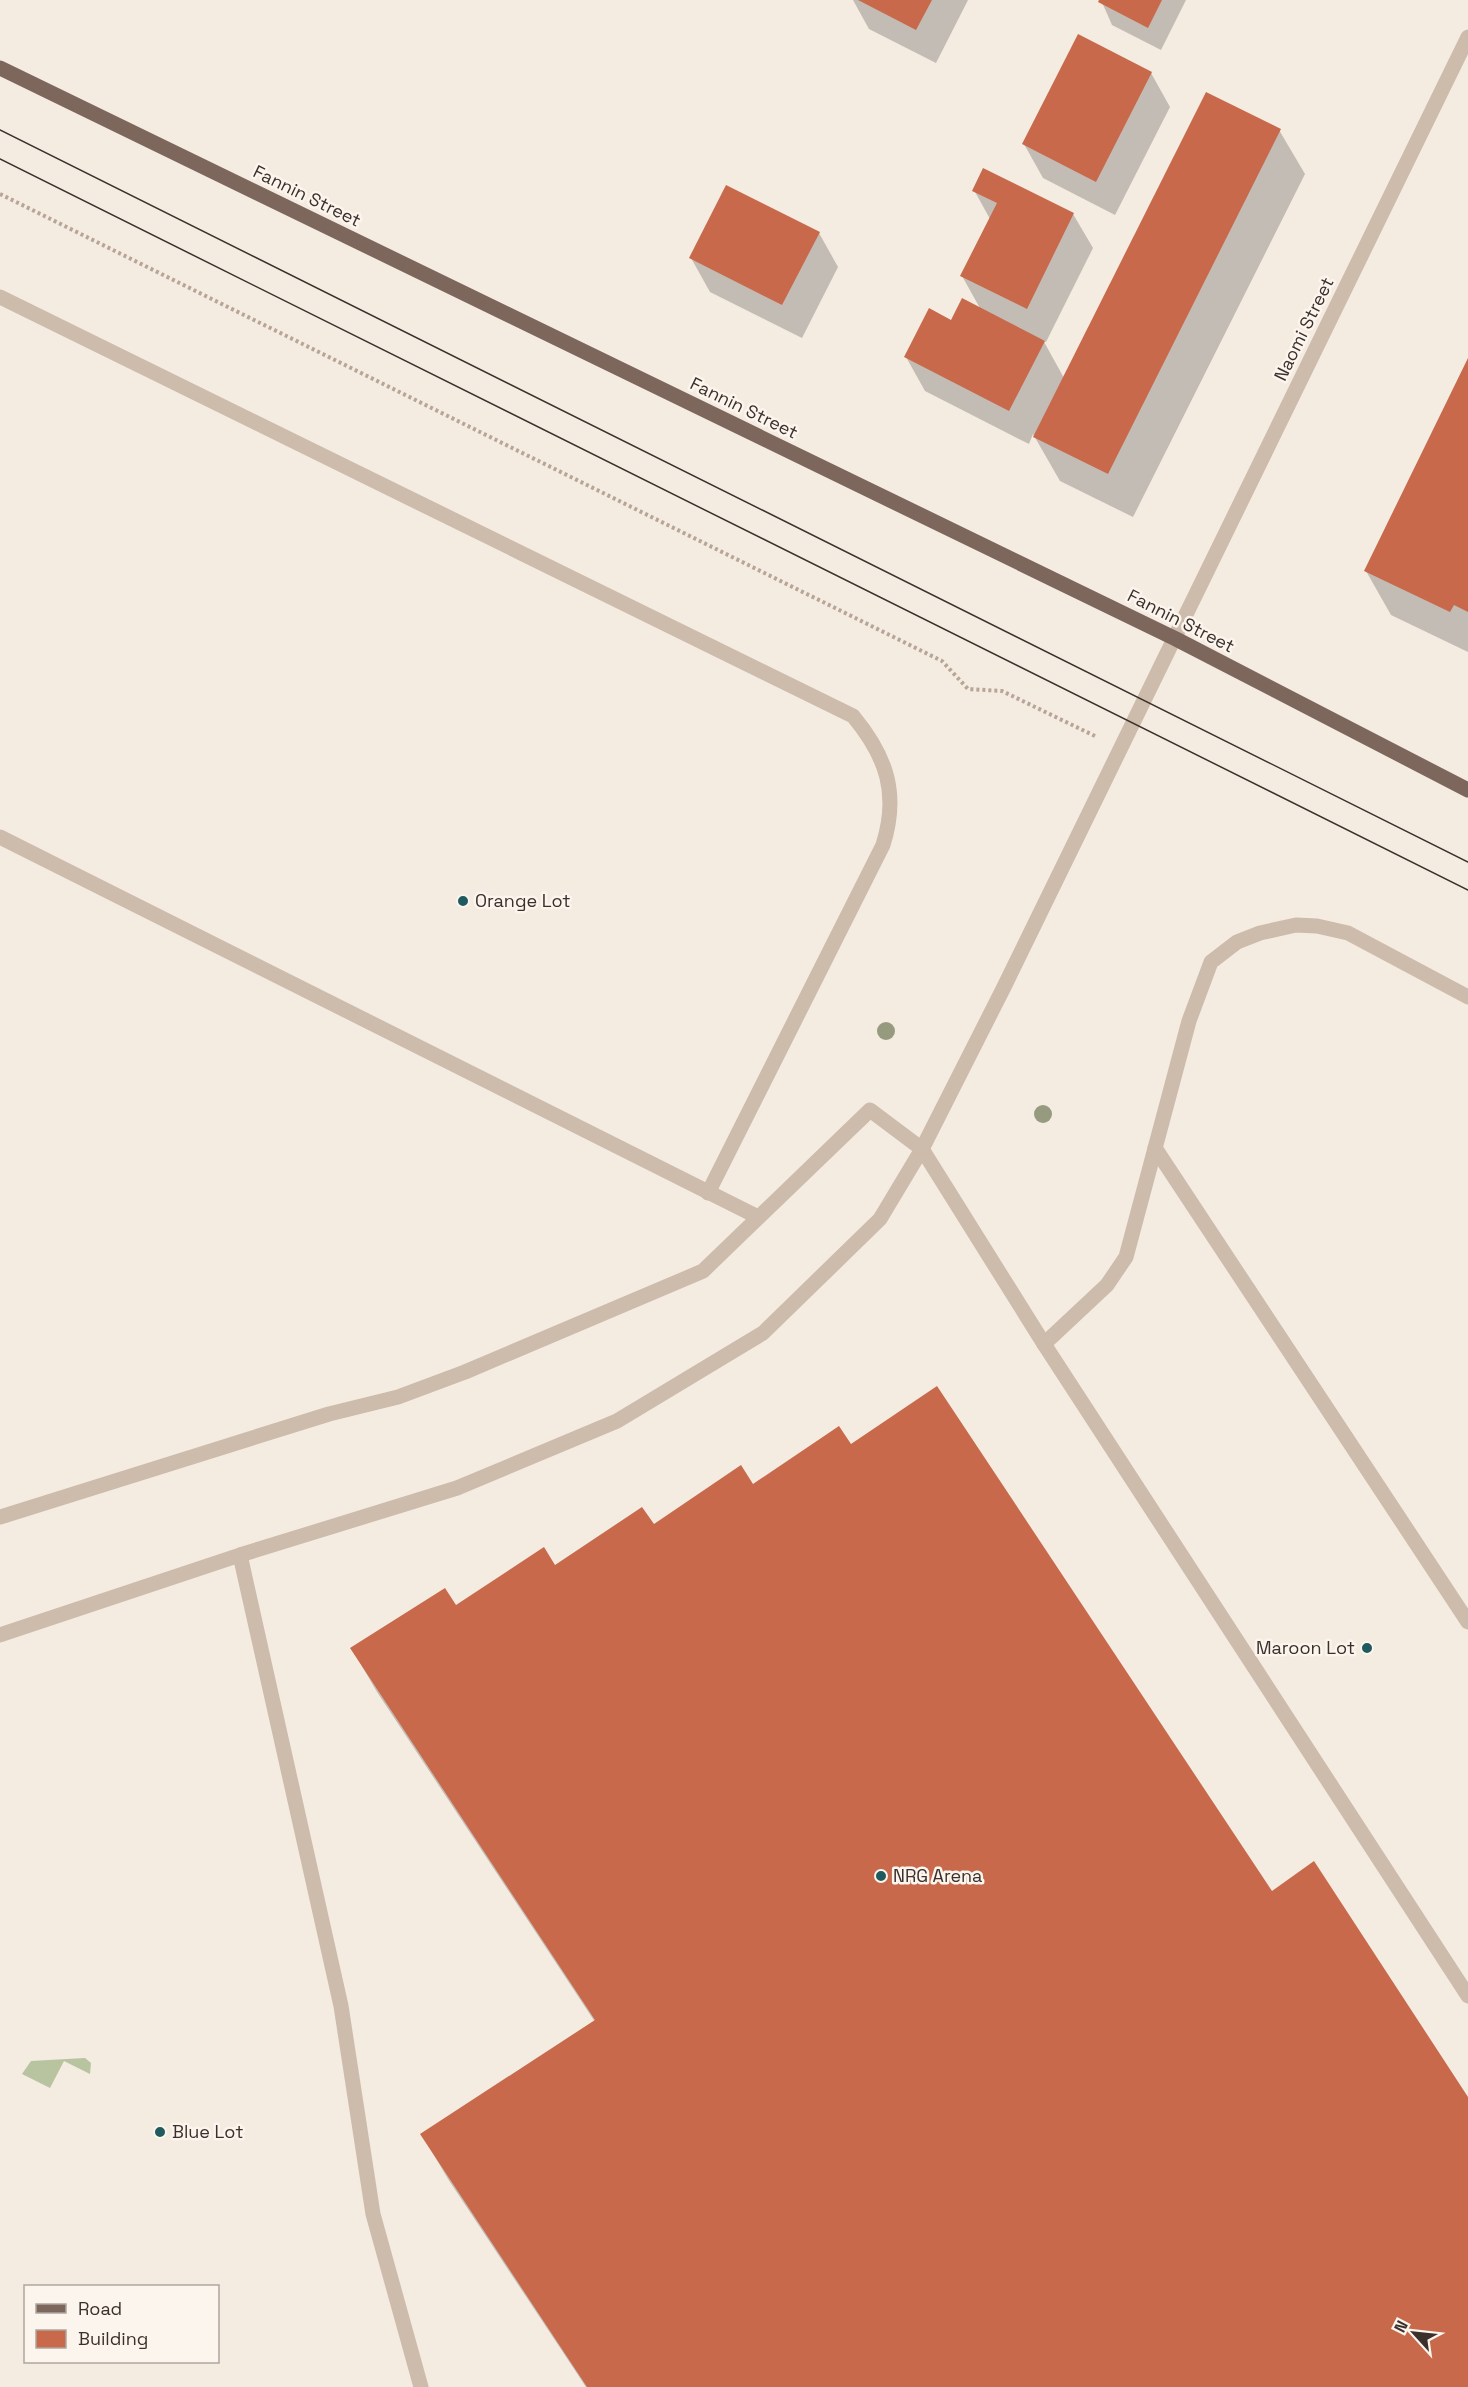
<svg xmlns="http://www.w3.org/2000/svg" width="1468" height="2387" font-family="'Space Grotesk',sans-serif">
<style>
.green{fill:#b8c4a0}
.shadow{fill:#0003}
.building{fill:#c8694b}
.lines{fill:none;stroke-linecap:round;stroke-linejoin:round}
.path{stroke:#b9a596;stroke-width:4;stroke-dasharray:3 3;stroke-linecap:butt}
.minor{stroke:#cdbbac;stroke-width:15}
.major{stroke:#7d675c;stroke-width:15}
.tram{stroke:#3b302b;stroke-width:1.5}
.tree{fill:#969b7f}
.poi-dot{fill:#1f5a5e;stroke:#fbf5ee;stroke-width:2}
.labels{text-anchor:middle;stroke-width:5;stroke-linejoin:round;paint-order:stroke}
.street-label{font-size:18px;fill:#3b302b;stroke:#fbf5ee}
.poi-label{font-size:18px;fill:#3b302b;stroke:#fbf5ee;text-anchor:start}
</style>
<rect width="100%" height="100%" fill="#f4ebe1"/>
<path class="green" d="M85 2058 91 2063 90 2074 64 2061 50 2088 22 2074 31 2061Z"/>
<g class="shadow">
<path d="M853 0H968L936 63 869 29Z"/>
<path d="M1101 0H1186L1161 50 1112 25Z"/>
<path d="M1151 73 1170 107 1115 215 1043 178 1024 144Z"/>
<path d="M1279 130 1305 174 1133 517 1060 481 1033 434 1029 444 925 391 906 357 952 322 981 310 962 276 990 219 974 190 1073 214 1093 248 1046 342 1043 340 1064 378Z"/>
<path d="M819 233 838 267 802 338 710 292 691 258Z"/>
<path d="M1468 362V652L1391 615 1366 571Z"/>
<path d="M851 1446 1468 2100V2387H586L448 2179 422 2135 595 2022 377 1692 352 1649Z"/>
</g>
<g class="building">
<path d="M858 0H932L916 30Z"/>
<path d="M1099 0H1162L1148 28 1098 2Z"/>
<path d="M1078 34 1152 72 1096 182 1022 144Z"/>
<path d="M1206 92 1281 129 1108 474 1033 437Z"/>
<path d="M983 168 1074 213 1027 309 960 276 997 203 972 191Z"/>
<path d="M726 185 820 232 782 305 689 258Z"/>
<path d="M962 298 1045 341 1009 411 904 357 929 308 951 320Z"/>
<path d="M1468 358V612L1454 605 1450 612 1364 571Z"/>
<path d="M937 1386 1272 1891 1314 1861 1468 2097V2387H587L420 2134 595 2020 350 1648 445 1588 456 1605 544 1547 555 1565 642 1507 654 1524 741 1465 753 1484 839 1426 851 1444Z"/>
</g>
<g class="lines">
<path class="path" d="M0 194 942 661 968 689 1002 691 1097 737"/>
<g class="minor">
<path d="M0 297 853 716C887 757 899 794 883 845L708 1193"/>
<path d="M0 837 758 1217"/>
<path d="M1155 1148 1468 1622"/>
<path d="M1044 1344 1107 1285 1126 1257 1189 1021 1211 962 1237 942 1260 933 1296 925 1317 926 1348 933 1468 997"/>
<path d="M0 1517 329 1414 398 1397 465 1372 703 1271 870 1110 922 1149 1044 1344 1468 1996"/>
<path d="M240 1555 341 2006 373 2214 421 2387"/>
<path d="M0 1635 240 1555 457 1488 617 1421 763 1333 880 1219 922 1149 1004 987 1468 37"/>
</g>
<path class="major" d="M0 68 1176 639 1468 790"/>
<g class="tram">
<path d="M0 130 1468 862"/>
<path d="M0 159 1468 890"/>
</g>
</g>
<g class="tree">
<circle cx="886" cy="1031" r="9"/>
<circle cx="1043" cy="1114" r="9"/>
</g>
<g class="poi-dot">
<circle cx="463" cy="901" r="6"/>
<circle cx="1367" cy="1648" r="6"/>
<circle cx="881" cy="1876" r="6"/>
<circle cx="160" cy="2132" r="6"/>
</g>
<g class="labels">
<g class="street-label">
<text transform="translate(307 196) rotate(26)" y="6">Fannin Street</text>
<text transform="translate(1304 329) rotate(-64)" y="6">Naomi Street</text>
<text transform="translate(744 408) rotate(26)" y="6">Fannin Street</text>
<text transform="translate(1181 621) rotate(27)" y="6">Fannin Street</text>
</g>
<g class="poi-label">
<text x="475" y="907">Orange Lot</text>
<text x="1355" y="1654" text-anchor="end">Maroon Lot</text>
<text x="893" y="1882">NRG Arena</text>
<text x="172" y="2138">Blue Lot</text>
</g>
</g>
<rect x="24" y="2285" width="195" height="78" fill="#fbf5ee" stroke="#aea6a0" stroke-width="1.5"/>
<rect x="36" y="2304" width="30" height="9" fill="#7d675c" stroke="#aea6a0" stroke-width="1.5"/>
<text x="78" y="2315" font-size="18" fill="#3b302b">Road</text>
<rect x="36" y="2330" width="30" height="18" fill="#c8694b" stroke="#aea6a0" stroke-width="1.5"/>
<text x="78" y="2345" font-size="18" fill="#3b302b">Building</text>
<g transform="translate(1414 2333) rotate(297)" stroke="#fbf5ee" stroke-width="4.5" paint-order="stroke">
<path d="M0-4.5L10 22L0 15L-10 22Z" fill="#3b302b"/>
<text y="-9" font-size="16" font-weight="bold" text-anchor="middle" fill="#3b302b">N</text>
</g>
</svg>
